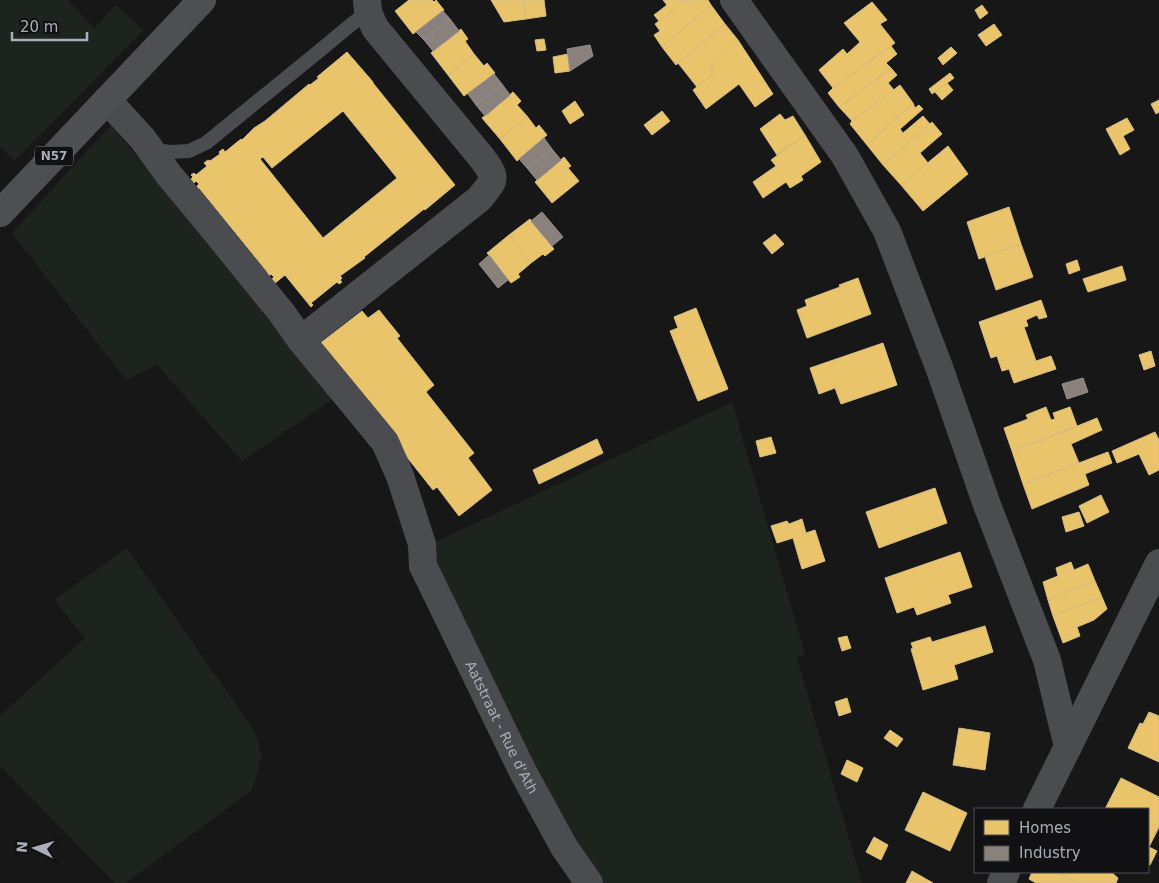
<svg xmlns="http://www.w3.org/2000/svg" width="1159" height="883" font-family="'DejaVu Sans',sans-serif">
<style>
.green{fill:#1d241e}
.homes{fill:#e9c46a;stroke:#d6bd81;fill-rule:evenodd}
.industry{fill:#8a817c;stroke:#938e8e}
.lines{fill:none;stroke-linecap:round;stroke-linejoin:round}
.service{stroke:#4b4c50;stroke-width:14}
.minor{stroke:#4b4c50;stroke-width:28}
.primary{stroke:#4d4f52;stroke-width:28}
.labels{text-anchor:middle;stroke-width:5;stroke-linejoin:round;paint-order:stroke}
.shield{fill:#111113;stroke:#7b7e86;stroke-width:1}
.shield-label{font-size:12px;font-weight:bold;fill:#a8adb8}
.street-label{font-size:14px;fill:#a8adb8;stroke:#111113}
</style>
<rect width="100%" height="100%" fill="#171717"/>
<g class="green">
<path d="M0 0H68L94 28 116 5 144 30 14 161 0 146Z"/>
<path d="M111 125 336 397 242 461 157 365 126 380 12 233Z"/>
<path d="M732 402 805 654 797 658 862 883H595L587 873 429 552 431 544Z"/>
<path d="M127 548 255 732 262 757 252 790 126 883H115L0 766V716L85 638 54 600Z"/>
</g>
<g class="homes">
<path d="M409 0H432L434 2 436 0 444 10 413 34 395 11Z"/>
<path d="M491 0H524L526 19 504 22Z"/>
<path d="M524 0H544L546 16 526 19Z"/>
<path d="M663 0H686L659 21 654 15 667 5Z"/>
<path d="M686 0H708L711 5 662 47 654 35 660 31 655 24Z"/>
<path d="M872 2 887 20 880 24 895 43 833 88 819 70 843 49 847 54 860 42 844 23Z"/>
<path d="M711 5 725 24 676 65 662 47Z"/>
<path d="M982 5 988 13 980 19 975 10Z"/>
<path d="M725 24 738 40 711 67 714 73 697 87 678 63Z"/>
<path d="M994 24 1002 35 986 46 978 35Z"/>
<path d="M461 29 468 39 465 41 474 54 448 75 431 53Z"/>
<path d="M544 39 546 50 537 51 535 40Z"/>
<path d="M738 40 773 94 755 107 739 84 706 109 693 90 714 73 711 67Z"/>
<path d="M891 46 897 54 886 63 891 68 839 107 828 93 833 88Z"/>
<path d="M951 47 957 53 943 65 938 58Z"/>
<path d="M347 52 373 82V83L455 185 425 210 424 209 364 257 365 258 340 276 342 278 340 280 342 282 339 284 337 282 311 303 313 305 311 307 285 275 275 283 272 279 274 277 271 274 269 276 267 273H268L199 188 198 189 197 186 199 184 196 181 194 183 191 179 193 177 191 175 194 173 196 175 207 166 204 163 208 160 210 161 220 154 219 152 223 149 225 152 241 139 242 140 254 128 265 121 309 84 310 85 319 78 317 77ZM343 111 397 178 323 238 260 159 263 157 272 168Z"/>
<path d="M474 54 484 66 487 63 495 73 464 96 448 75Z"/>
<path d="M568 54 570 71 555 73 553 57Z"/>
<path d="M891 68 897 75 888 83 894 90 852 121 839 107Z"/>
<path d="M950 73 954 78 932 94 929 89Z"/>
<path d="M947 83 953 90 942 100 935 92Z"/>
<path d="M900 85 913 103 867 145 850 124 852 121Z"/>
<path d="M513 92 521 101 517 105 527 116 500 139 482 118Z"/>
<path d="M1159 100V112L1156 114 1151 104Z"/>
<path d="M575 101 584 115 570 124 562 111Z"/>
<path d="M913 103 915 108 919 105 923 109 900 129 903 133 923 116 930 124 883 165 867 145Z"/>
<path d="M662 111 670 121 652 135 644 125Z"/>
<path d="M780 114 785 120 793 116 805 135 777 155 760 129Z"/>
<path d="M527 116 536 128 539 125 547 135 517 161 500 139Z"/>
<path d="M1127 118 1134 130 1123 136 1130 149 1120 155 1106 129Z"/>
<path d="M932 122 942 134 920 153 928 163 901 185 883 165Z"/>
<path d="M805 135 821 162 801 176 803 180 790 188 786 182 763 198 753 182 776 166 771 160Z"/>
<path d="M948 146 968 174 923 211 901 185Z"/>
<path d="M564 157 571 166 568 168 579 181 552 203 535 182Z"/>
<path d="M1009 207 1021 244 979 259 967 222Z"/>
<path d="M530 219 554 249 545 256 543 254 531 263 509 235Z"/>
<path d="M775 234 784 244 772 254 763 243Z"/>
<path d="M509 235 531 263 518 274 520 277 511 283 487 253Z"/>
<path d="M1021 244 1033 277 996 290 985 257Z"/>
<path d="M1077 260 1080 270 1069 274 1066 264Z"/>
<path d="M1122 266 1126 280 1088 292 1083 279Z"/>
<path d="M858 278 871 314 807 338 797 310 807 306 805 300 840 287 839 285Z"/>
<path d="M1041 300 1047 317 1039 319 1037 315 1026 320 1028 326 1024 327 1036 361 1051 356 1056 369 1014 383 1009 369 1002 371 997 356 991 358 979 322Z"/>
<path d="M696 308 728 389 698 401 670 331 678 328 674 317Z"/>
<path d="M379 310 400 336 397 338 434 385 426 392 474 453 468 458 492 490 459 516 437 487 433 490 318 345 362 311 368 318Z"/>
<path d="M883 343 897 385 841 404 835 388 819 394 810 368Z"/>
<path d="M1151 351 1155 366 1144 370 1139 355Z"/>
<path d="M1046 407 1051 420 1055 419 1053 413 1070 407 1077 426 1012 451 1004 428 1028 419 1026 415Z"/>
<path d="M1097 418 1102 430 1071 444 1079 463 1023 484 1012 451 1065 431Z"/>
<path d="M1155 432 1159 440V470L1149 475 1139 454 1117 463 1112 451Z"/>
<path d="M771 437 776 453 760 457 756 441Z"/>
<path d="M597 439 603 453 539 484 533 470Z"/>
<path d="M1108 452 1112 463 1085 474 1089 485 1032 509 1023 484Z"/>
<path d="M935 488 947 523 879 548 866 512Z"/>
<path d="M1101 495 1109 512 1087 523 1079 506Z"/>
<path d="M1079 512 1084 526 1066 532 1062 517Z"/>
<path d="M802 519 806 533 815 530 825 561 802 569 793 538 777 543 771 526 787 521 789 524Z"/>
<path d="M960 552 972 587 948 595 951 603 917 615 914 607 897 613 885 578Z"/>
<path d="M1071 562 1074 570 1088 564 1095 581 1048 600 1043 582 1058 576 1056 568Z"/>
<path d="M1095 581 1102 597 1053 616 1048 600Z"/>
<path d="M1102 597 1107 609 1094 620 1077 627 1080 636 1063 643 1053 616Z"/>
<path d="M985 626 993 652 954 665 958 679 923 690 911 649 913 648 911 643 930 637 932 642Z"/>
<path d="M847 636 851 648 842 651 838 638Z"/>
<path d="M847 698 851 712 839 716 835 702Z"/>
<path d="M1149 712 1159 716V762L1128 748 1140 723 1143 724Z"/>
<path d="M959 728 990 733 985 770 953 765Z"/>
<path d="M890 730 903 739 897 747 884 738Z"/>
<path d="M847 760 863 768 857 782 841 774Z"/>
<path d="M1121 778 1159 797V827L1149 847 1157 851 1150 865 1148 864V809H1105Z"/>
<path d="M923 792 967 813 950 851 905 830Z"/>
<path d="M874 837 888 845 881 860 866 852Z"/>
<path d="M912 871 933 883H906Z"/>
<path d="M1032 872H1057L1079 883H1036L1029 879Z"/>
<path d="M1057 872H1111L1118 878 1116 883H1079Z"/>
</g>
<g class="industry">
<path d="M443 11 450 19 424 40 416 32Z"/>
<path d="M450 19 459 31 433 51 424 40Z"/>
<path d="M590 45 593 56 570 71 567 49Z"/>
<path d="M494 74 502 84 476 105 468 94Z"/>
<path d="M502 84 510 95 485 116 476 105Z"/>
<path d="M544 138 552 149 527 168 519 159Z"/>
<path d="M552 149 561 160 537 180 527 168Z"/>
<path d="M542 212 563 237 552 246 531 221Z"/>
<path d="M489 255 508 280 498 288 479 264Z"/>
<path d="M1083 378 1088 392 1067 399 1062 384Z"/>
</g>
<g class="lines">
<path class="service" d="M151 150 171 152 189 151 206 143 318 52 353 23 368 12"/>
<g class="minor">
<path d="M734 0 845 156 887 231 939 367 987 505 1047 660 1068 747"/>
<path id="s1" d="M107 100 142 138 169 175 208 222 281 312 301 340 385 442 400 476 422 544 423 566 428 576 523 772 564 847 589 883"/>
<path d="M301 340 479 199C495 179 498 180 482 158L375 28 368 12 367 0"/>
<path d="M1037 809 1159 563"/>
<path d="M1001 883 1006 872"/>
</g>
<path class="primary" d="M0 213 202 0"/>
</g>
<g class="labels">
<rect class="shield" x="35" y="146.5" width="38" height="19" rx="4"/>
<g class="shield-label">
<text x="54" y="160">N57</text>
</g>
<g class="street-label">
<text dy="5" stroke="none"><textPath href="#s1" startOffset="751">Aatstraat - Rue d'Ath</textPath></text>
</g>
</g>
<rect x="974" y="808" width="175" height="65" fill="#111113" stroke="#4d4f55"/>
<rect x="984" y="820" width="25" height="15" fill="#e9c46a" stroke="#4d4f55"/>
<text x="1019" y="833" font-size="15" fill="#a8adb8">Homes</text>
<rect x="984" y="846" width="25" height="15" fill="#8a817c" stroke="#4d4f55"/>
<text x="1019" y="858" font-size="15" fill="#a8adb8">Industry</text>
<g transform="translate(35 848) rotate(275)" stroke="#111113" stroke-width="4" paint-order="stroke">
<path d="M0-4L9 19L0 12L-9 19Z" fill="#a8adb8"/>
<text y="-8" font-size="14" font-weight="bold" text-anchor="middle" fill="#a8adb8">N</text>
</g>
<path d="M12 32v8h75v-8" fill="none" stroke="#a8adb8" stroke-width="2.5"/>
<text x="20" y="32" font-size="15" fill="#a8adb8" stroke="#111113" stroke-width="4" paint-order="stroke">20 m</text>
</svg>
